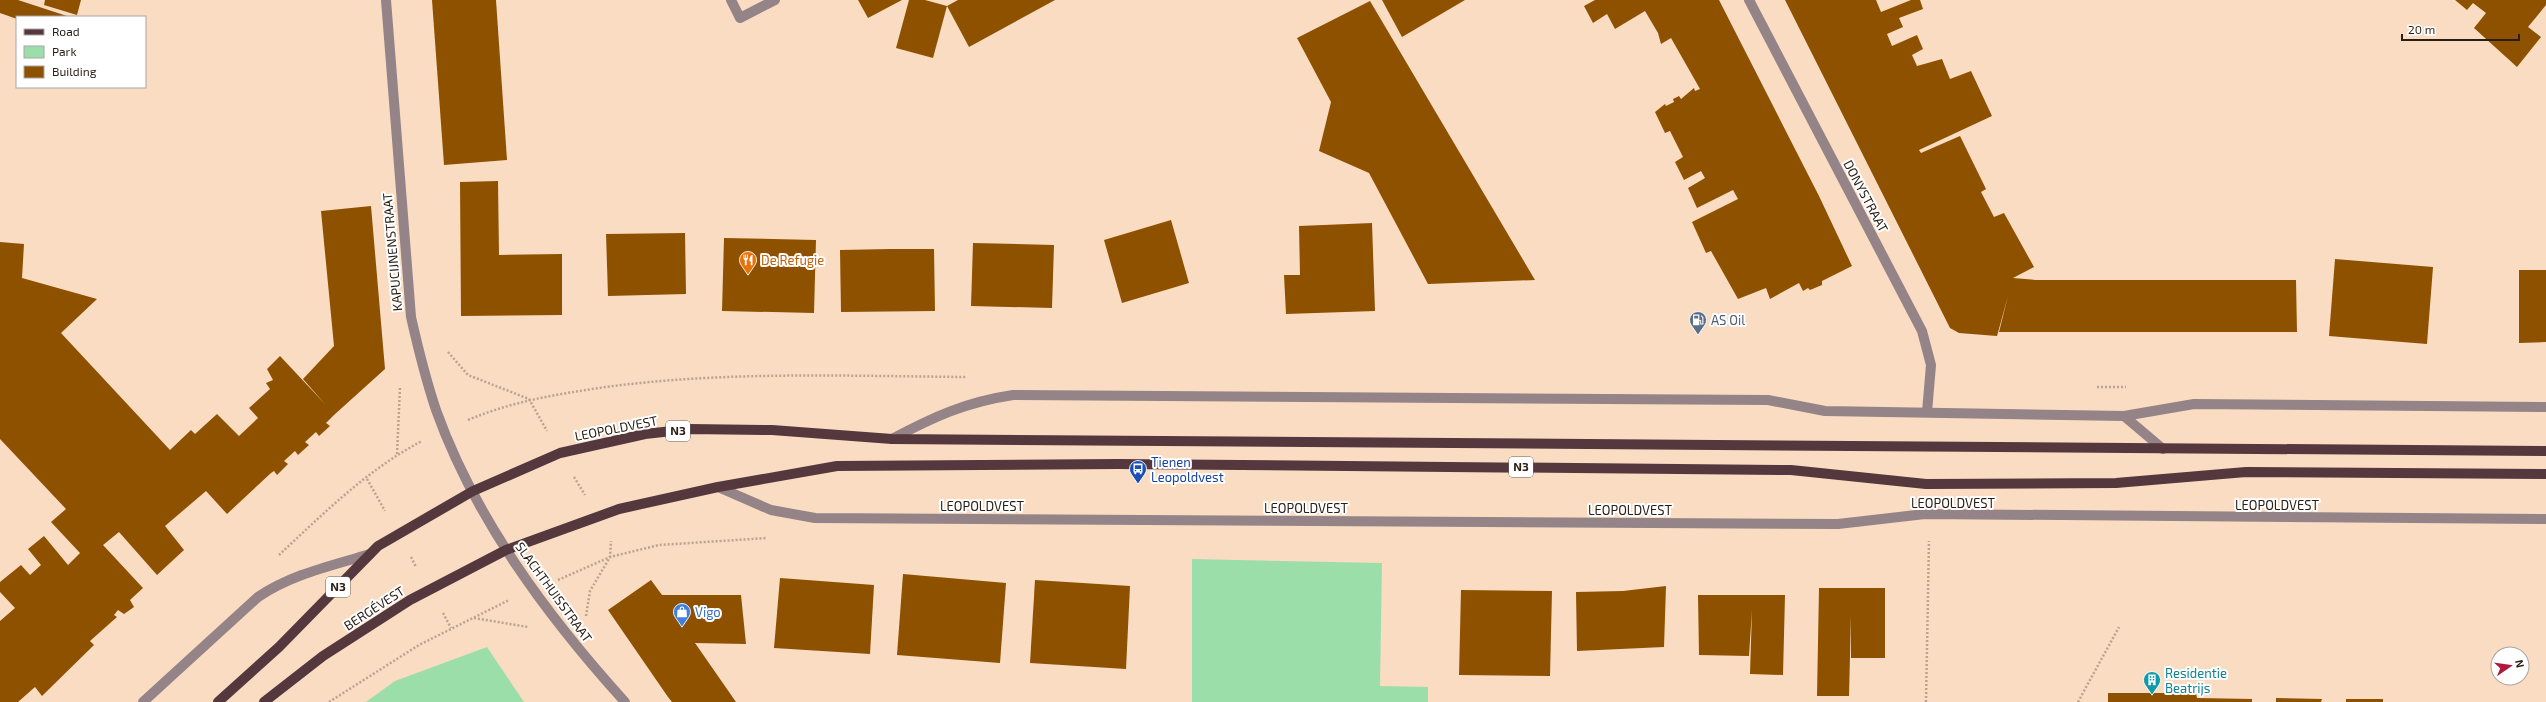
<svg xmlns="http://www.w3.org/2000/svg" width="2546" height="702" font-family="'Exo 2',sans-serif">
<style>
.green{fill:#9cdeaa}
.building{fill:#8e5100}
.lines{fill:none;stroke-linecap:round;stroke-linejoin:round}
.path{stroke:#bba38e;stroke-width:2.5;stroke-dasharray:2 2;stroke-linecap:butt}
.minor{stroke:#948387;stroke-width:10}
.major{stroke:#54383e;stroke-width:10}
.labels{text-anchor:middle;stroke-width:4;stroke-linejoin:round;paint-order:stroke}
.shield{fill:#fff;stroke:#68625a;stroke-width:1}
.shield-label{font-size:12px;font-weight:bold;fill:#281e14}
.street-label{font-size:13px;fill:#281e14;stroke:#fff}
.food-label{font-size:13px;fill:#c56008;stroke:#fff;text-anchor:start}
.service-label{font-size:13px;fill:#4e5e75;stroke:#fff;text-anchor:start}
.transit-label{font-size:13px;fill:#164399;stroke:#fff;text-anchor:start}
.shop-label{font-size:13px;fill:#366cbe;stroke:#fff;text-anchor:start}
.culture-label{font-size:13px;fill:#0d838f;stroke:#fff;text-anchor:start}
</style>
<rect width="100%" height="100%" fill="#fadcc2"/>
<g class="green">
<path d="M1192 559 1382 563 1380 686 1428 687V702H1192Z"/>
<path d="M487 647 524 702H366L395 681Z"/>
</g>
<g class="building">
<path d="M0 0H18L70 17 17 19 0 13Z"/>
<path d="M45 0H81L77 15 44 5Z"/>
<path d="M432 0H496L507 160 444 165Z"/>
<path d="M858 0H902L868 18Z"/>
<path d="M909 0H925L947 6 933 58 896 48Z"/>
<path d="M958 0H1055L969 47 947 6Z"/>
<path d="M1382 0H1465L1402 37Z"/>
<path d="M1595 0H1719L1819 196 1852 266 1822 281V285L1810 290 1808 288 1803 291 1799 283 1770 299 1766 288 1738 299 1711 251 1706 253 1692 222 1738 199 1733 190 1697 208 1688 188 1705 178 1701 171 1684 180 1675 162 1683 157 1670 131 1665 133 1655 112 1665 104 1666 106 1674 102 1673 99 1679 96 1681 99 1694 88 1695 91 1700 89 1671 38 1661 44 1658 33 1645 11 1615 29 1607 14 1593 23 1584 6Z"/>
<path d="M1785 0H1876L1881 12 1911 0H1920L1923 9 1899 18 1903 27 1887 34 1892 46 1917 35 1923 49 1912 55 1917 66 1942 59 1950 79 1971 71 1992 116 1919 150 1921 153 1960 136 1986 189 1981 192 1994 217 2004 213 2034 267 2013 278 2036 280H2296L2297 332H1999L2008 296 1997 336 1959 333 1950 328Z"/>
<path d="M2455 0H2546V5L2528 27 2541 37 2517 67 2474 28 2486 13 2473 3 2467 10Z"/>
<path d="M1370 1 1535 280 1428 284 1369 173 1319 151 1331 102 1297 38Z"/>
<path d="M498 181 499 255 562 254V315L461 316 460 182Z"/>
<path d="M371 206 385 369 334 415 326 423 330 426 319 436 316 432 305 442 309 445 298 455 295 451 284 461 288 464 277 475 274 471 271 473 227 514 206 491 165 526 184 550 157 575 119 532 103 545 143 588 130 600 134 607 124 614 118 610 114 615 117 617 90 641 94 645 42 696 35 687 18 702H0V621L15 608 0 592V582L21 565 30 575 41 565 28 549 44 536 68 565 80 553 51 522 66 509 0 439V242L24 244 22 278 97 299 61 333 170 450 191 430 195 434 217 414 239 436 258 418 249 408 270 389 266 383 273 380 267 369 280 356 325 404 303 379 334 346 321 211Z"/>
<path d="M1171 220 1189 283 1122 303 1104 240Z"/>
<path d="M1372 223 1375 311 1286 314 1284 275H1300L1299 226Z"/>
<path d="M685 233 686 294 608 296 606 234Z"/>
<path d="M724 238 816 240 814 313 722 311Z"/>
<path d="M973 243 1054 245 1052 308 971 306Z"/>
<path d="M890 249H934L935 311 841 312 840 250Z"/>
<path d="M2335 259 2433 267 2427 344 2329 336Z"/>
<path d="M2519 270H2546V342L2519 343Z"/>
<path d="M903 574 1006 583 1000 663 897 655Z"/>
<path d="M780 578 874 585 870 654 774 648Z"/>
<path d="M651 580 662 595H741L746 644 695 643 736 702H672L668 697 608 610Z"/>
<path d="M1035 580 1130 586 1126 669 1030 663Z"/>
<path d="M1666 586 1664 647 1577 651 1576 592 1623 591Z"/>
<path d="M1819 588H1885V658H1851V615L1849 696H1817Z"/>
<path d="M1461 590 1552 591 1550 676 1459 675Z"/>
<path d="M1698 595H1785L1783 675 1750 674 1752 610 1749 656 1699 655Z"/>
<path d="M2108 693H2196L2197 698 2252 699V702H2108Z"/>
<path d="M2276 698 2322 699 2321 702H2276Z"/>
<rect x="2346" y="699" width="37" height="3"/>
</g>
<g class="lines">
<g class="path">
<path d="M448 352 468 375 529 399 547 431"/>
<path d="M2097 387H2126"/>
<path d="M468 420C513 401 558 394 606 387 725 371 846 376 966 377"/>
<path d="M397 454 400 387"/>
<path d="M574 477 585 495"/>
<path d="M367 479 385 511"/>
<path d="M279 555C323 514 368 469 422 441"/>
<path d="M411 557 416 567"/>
<path d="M558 580 610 557 659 545 767 538"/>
<path d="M443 613 451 628"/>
<path d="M586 616 590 591 610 557 611 541"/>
<path d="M474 618 528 627"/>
<path d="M329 702 419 645 509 600"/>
<path d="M1926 702 1929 541"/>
<path d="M2078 702 2119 627"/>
</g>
<g class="minor">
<path d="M386 0 411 317C418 348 426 380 436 410 475 519 548 617 625 702"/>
<path d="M731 0 740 18 775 0"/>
<path d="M1749 0 1922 331 1931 365 1927 412"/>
<path d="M2124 416 2163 449"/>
<path d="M892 439C933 417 966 402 1013 395L1768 400 1825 411 2124 416 2194 404 2546 407"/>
<path d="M718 487 771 510 815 518 1838 524 1925 514 2546 519"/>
<path d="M143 702 258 597C292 574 331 566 370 554"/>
</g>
<g class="major">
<path d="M218 702 279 647 378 546 473 491 560 453 645 434 690 429 772 430 892 439 2546 451"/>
<path d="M264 702 323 656 410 600 506 550 619 509 718 487 837 466 1118 464 1791 470 1926 484 2116 483 2246 472 2546 474"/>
</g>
</g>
<defs>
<symbol id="restaurant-pin" viewBox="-11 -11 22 30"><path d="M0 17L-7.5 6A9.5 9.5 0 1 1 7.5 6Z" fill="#e8710a" stroke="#fff"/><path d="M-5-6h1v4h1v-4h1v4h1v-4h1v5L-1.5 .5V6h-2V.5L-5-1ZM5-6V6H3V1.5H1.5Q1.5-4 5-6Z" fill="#fff"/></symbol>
<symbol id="fuel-pin" viewBox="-11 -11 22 30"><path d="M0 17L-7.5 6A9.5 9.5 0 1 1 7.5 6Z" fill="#5c6f8a" stroke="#fff"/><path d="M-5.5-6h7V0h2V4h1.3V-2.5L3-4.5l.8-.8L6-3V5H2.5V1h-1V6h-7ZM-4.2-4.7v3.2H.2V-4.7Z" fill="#fff"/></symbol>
<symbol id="bus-pin" viewBox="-11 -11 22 30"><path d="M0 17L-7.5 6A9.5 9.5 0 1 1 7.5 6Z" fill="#1a4fb4" stroke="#fff"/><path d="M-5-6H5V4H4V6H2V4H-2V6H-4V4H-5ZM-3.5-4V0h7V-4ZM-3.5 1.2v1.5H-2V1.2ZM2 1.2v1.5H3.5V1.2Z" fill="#fff"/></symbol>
<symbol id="shop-pin" viewBox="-11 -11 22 30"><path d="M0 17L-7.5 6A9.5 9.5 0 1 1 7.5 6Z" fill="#3f7fe0" stroke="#fff"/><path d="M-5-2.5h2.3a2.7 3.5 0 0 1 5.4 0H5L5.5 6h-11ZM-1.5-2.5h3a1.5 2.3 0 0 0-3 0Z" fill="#fff"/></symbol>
<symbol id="building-pin" viewBox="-11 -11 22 30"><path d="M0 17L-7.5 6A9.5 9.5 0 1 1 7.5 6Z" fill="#0f9aa8" stroke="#fff"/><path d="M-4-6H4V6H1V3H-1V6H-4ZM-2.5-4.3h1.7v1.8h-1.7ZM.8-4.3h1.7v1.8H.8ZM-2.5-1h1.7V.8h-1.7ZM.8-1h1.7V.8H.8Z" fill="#fff"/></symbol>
</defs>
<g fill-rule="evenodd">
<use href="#restaurant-pin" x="738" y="250" width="20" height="27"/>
<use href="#fuel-pin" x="1688" y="310" width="20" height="27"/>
<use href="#bus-pin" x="1128" y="459" width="20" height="27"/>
<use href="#shop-pin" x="672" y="602" width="20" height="27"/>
<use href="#building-pin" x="2142" y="670" width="20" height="27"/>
</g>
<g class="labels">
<g class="shield">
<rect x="666" y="421" width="24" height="20" rx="3"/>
<rect x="1509" y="457" width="24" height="20" rx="3"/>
<rect x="326" y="577" width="24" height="20" rx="3"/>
</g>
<g class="shield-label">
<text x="678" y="435">N3</text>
<text x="1521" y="471">N3</text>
<text x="338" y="591">N3</text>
</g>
<g class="street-label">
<text transform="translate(1866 196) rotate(62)" y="5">DONYSTRAAT</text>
<text transform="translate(392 252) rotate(-95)" y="5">KAPUCIJNENSTRAAT</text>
<text transform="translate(616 428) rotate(-11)" y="5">LEOPOLDVEST</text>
<text x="1953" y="508">LEOPOLDVEST</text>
<text x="2277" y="510">LEOPOLDVEST</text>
<text x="982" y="511">LEOPOLDVEST</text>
<text x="1306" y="513">LEOPOLDVEST</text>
<text x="1630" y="515">LEOPOLDVEST</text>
<text transform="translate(554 592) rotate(54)" y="5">SLACHTHUISSTRAAT</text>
<text transform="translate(374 608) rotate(-33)" y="5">BERGÉVEST</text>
</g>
<g class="food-label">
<text x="761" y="265">De Refugie</text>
</g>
<g class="service-label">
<text x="1711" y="325">AS Oil</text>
</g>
<g class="transit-label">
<text x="1151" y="467">Tienen<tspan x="1151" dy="15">Leopoldvest</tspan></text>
</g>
<g class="shop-label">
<text x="695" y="617">Vigo</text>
</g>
<g class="culture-label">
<text x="2165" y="678">Residentie<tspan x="2165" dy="15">Beatrijs</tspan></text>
</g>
</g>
<rect x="16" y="16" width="130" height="72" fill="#ffffff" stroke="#a9a5a1"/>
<rect x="24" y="29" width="20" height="6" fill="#54383e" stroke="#a9a5a1"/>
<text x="52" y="36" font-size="12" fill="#281e14">Road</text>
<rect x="24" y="46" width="20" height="12" fill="#9cdeaa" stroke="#a9a5a1"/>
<text x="52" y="56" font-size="12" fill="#281e14">Park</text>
<rect x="24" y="66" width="20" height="12" fill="#8e5100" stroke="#a9a5a1"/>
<text x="52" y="76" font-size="12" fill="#281e14">Building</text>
<g transform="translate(2510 666) rotate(77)"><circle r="19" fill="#ffffff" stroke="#a9a5a1"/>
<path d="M0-3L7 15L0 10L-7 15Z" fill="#ae1a3d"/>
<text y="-6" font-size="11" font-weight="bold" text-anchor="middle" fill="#281e14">N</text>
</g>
<path d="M2402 34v6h117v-6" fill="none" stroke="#281e14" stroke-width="2"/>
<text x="2408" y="34" font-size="12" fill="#281e14" stroke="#ffffff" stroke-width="3" paint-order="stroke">20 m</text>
</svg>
